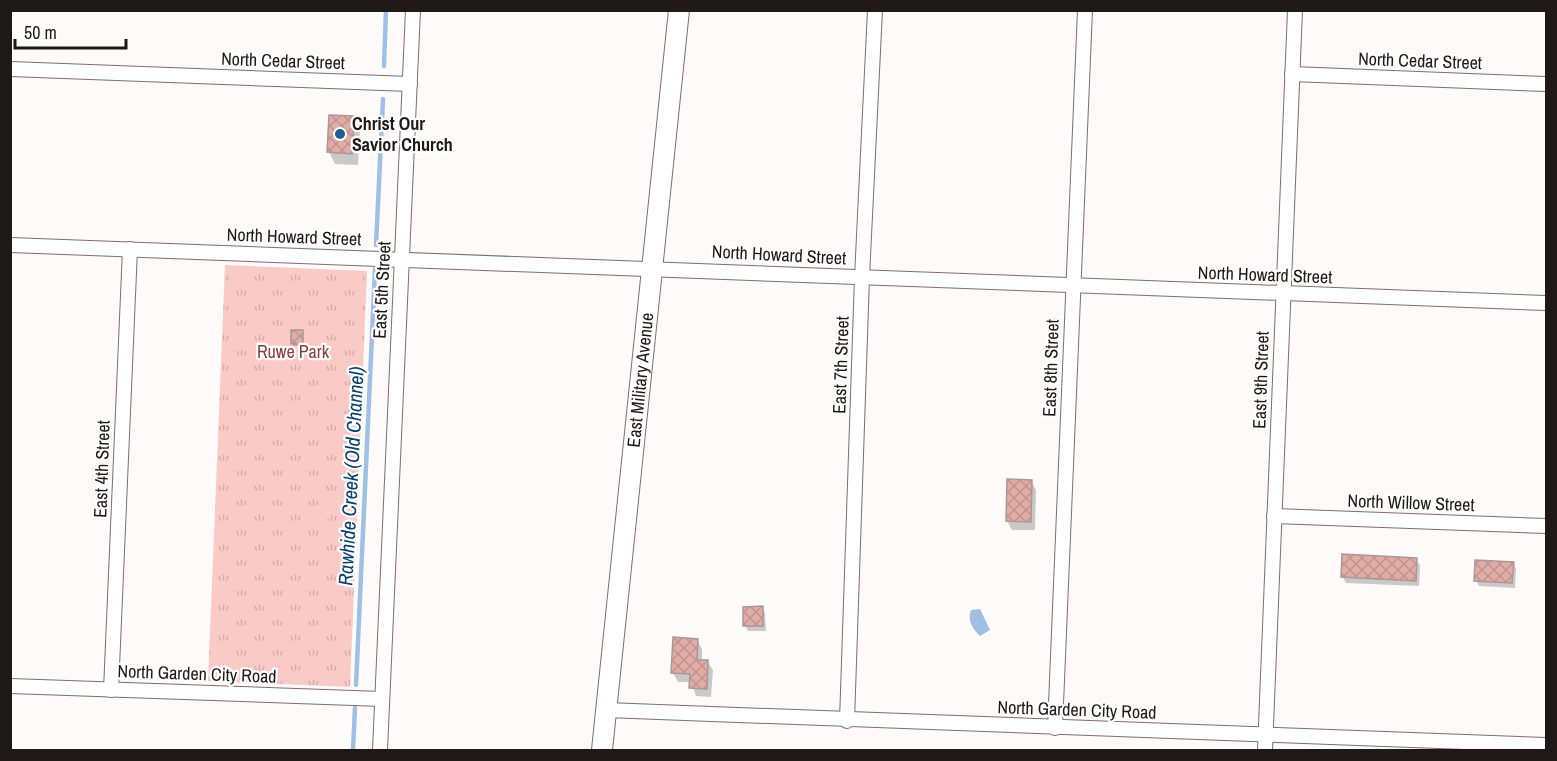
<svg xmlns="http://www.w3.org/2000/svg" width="1557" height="761" font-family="'Archivo Narrow',sans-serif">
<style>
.park{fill:url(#park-tufts)}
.pitch{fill:#facbc6}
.water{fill:#9ec0e4}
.shadow{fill:#0003}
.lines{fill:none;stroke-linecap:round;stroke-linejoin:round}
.stream{stroke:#9ec0e4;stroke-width:4.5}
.building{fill:url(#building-cross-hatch);stroke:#a99896;stroke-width:1.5}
.street-casing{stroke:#7e6e6c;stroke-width:16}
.secondary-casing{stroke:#7e6e6c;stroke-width:22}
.street{stroke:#fff;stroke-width:14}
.secondary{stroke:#fff;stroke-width:20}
.poi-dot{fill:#215c93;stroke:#fff;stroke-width:2}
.labels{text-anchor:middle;stroke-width:4.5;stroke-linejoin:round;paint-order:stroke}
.street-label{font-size:18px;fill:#1e1817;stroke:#fff}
.poi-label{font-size:18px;font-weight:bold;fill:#1e1817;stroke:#fff;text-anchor:start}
.park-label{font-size:18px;fill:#84413b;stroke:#fff}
.water-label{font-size:20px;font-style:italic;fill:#0a3e6b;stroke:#fff}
</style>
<defs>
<pattern id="park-tufts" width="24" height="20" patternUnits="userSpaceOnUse" patternTransform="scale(1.5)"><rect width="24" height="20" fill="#facbc6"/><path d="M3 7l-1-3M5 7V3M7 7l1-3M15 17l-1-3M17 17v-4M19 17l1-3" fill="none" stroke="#d6aea9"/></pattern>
<pattern id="building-cross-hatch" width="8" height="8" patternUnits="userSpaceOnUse" patternTransform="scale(1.5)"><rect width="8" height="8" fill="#e1aca6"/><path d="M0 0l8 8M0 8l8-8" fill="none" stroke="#c1938e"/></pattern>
</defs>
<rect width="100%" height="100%" fill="#fefafa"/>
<path class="park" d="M225 265 367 271 350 687 208 681Z"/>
<path class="pitch" d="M318 500H332L331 519 318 518Z"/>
<path class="water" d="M980 609 990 630 980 636C972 628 967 620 971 610Z"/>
<g class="shadow">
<path d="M353 118 360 129 358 165 335 164 329 152Z"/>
<path d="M302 332 303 346H294L292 344Z"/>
<path d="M1031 481 1036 490 1035 530H1012L1007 521Z"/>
<path d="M1416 560 1420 565 1419 586 1346 583 1343 577Z"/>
<path d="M1513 563 1516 569 1515 588 1479 586 1476 580Z"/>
<path d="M762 608 765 613 766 631H748L745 625Z"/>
<path d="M697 640 702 649V661L708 662 713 670 711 697 696 696 691 682H678L673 673Z"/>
</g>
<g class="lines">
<g class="stream">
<path d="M384 66 386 10"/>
<path d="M376 245 383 99"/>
<path d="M356 685 375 269"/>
<path d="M353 750 355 708"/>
</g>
</g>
<g class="building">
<path d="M329 115 354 116 352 154 327 152Z"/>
<rect x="291" y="330" width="12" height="14"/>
<path d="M1007 479 1032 480 1031 522 1006 521Z"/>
<path d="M1342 554 1417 558 1416 581 1341 577Z"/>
<path d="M1475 560 1514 562 1512 583 1474 581Z"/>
<path d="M763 606V626H743V607Z"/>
<path d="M673 637 698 639 697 660H708L707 689 689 688 690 674 671 673Z"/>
</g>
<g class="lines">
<defs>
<g id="street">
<path d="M10 69 410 84"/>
<path d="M1292 74 1546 84"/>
<path d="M10 245 1546 303"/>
<path d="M1274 516 1546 526"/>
<path d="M10 686 382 699"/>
<path d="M111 690 130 249"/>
<path d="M606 710 1546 745"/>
<path d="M847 721 862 277 875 10"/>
<path d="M1055 728 1085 10"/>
<path d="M380 750 413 10"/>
<path d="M1265 750 1295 10"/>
</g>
<g id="secondary">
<path id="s1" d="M602 750 679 10"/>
</g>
</defs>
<use href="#street" class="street-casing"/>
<use href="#secondary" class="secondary-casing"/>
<use href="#street" class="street"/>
<use href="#secondary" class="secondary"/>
</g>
<circle class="poi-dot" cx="340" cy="134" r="6"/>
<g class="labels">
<g class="street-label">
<text transform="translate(283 61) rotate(2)" y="6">North Cedar Street</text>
<text transform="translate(1420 61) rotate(2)" y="6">North Cedar Street</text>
<text transform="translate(294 237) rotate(2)" y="6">North Howard Street</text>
<text transform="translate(779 255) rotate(3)" y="6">North Howard Street</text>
<text transform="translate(1265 275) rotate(2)" y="6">North Howard Street</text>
<text transform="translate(382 290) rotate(-87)" y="6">East 5th Street</text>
<text transform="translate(841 365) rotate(-88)" y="6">East 7th Street</text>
<text transform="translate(1051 368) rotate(-88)" y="6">East 8th Street</text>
<text transform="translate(1261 380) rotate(-88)" y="6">East 9th Street</text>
<text dy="6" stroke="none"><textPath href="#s1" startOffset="372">East Military Avenue</textPath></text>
<text transform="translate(102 469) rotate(-88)" y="6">East 4th Street</text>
<text transform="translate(1411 503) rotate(2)" y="6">North Willow Street</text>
<text transform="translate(197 674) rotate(2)" y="6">North Garden City Road</text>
<text transform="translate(1077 710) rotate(2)" y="6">North Garden City Road</text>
</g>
<g class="poi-label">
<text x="352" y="130">Christ Our<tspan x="352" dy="21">Savior Church</tspan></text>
</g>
<g class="park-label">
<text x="293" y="358">Ruwe Park</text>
</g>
<g class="water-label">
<text transform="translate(351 476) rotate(-87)" y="7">Rawhide Creek (Old Channel)</text>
</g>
</g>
<rect width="1557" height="761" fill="none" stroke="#1e1817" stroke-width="24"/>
<path d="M15 39v9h111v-9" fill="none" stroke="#1e1817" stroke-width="3"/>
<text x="24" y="39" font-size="18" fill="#1e1817" stroke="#ffffff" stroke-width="4.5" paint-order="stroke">50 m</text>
</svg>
